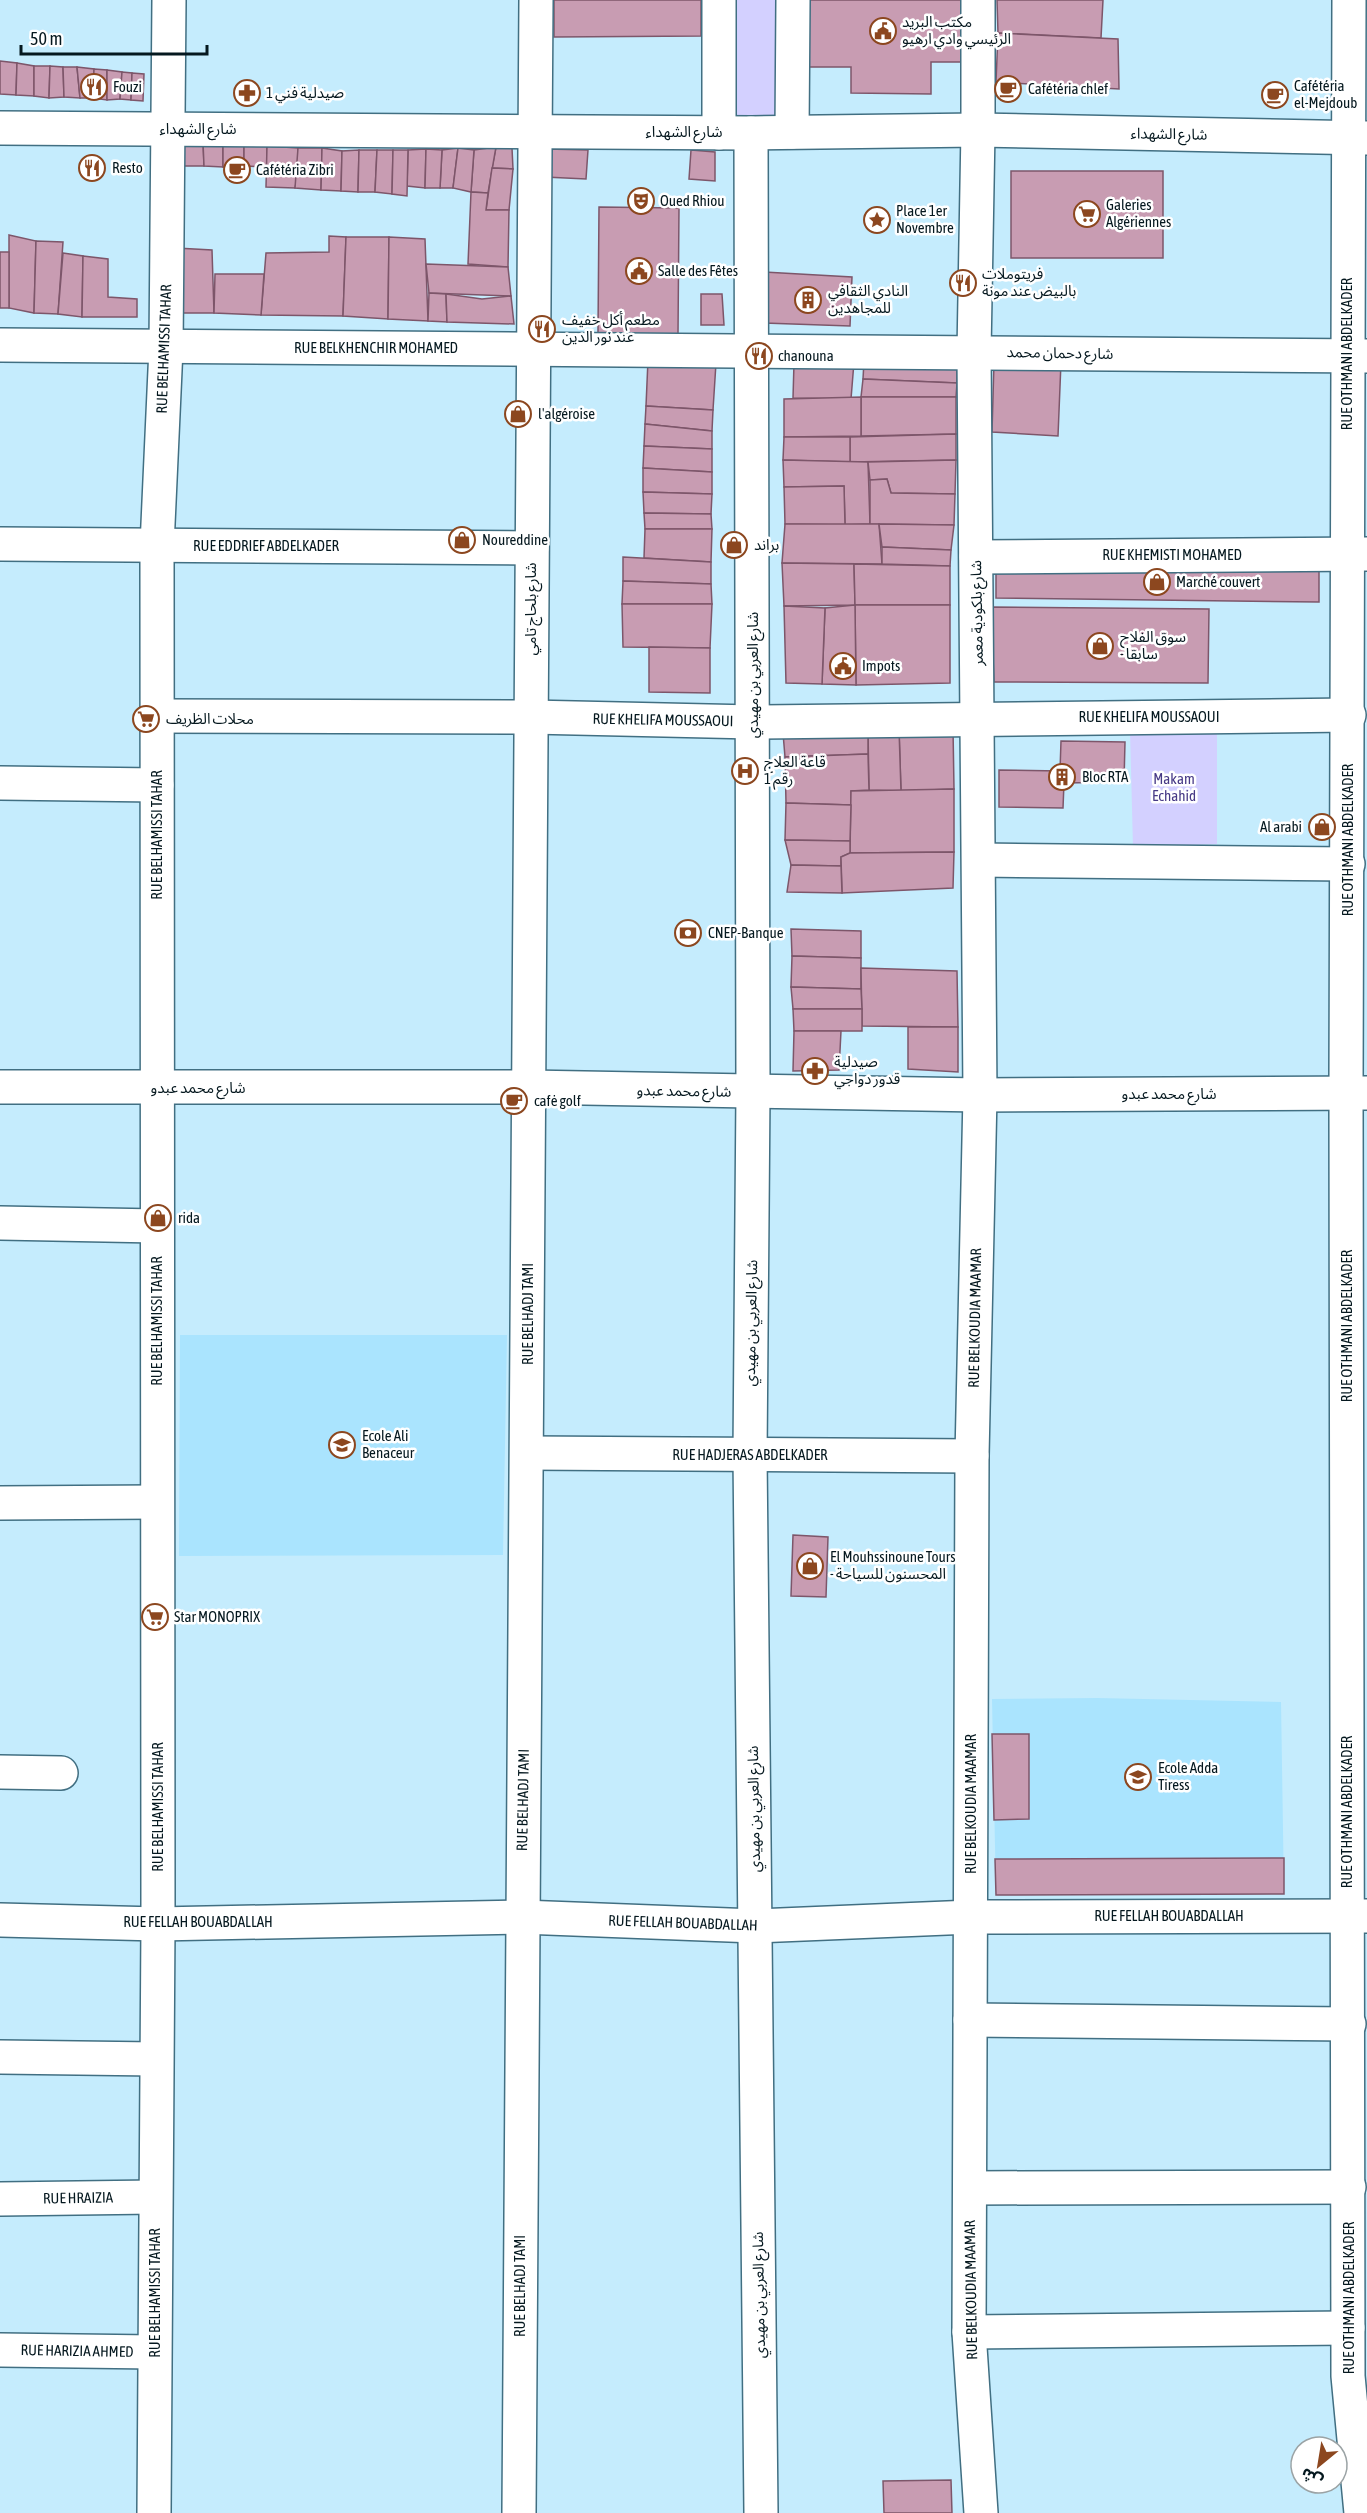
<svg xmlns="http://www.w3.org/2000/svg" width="1367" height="2513" font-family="'Asap Condensed','Noto Sans Arabic',sans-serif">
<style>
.built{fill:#aae4fe}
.green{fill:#d3d0ff}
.building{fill:#c89cb2;stroke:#7d566a;stroke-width:1.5}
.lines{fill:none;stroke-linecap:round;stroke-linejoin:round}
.minor-casing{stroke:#416f82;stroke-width:36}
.major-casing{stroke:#416f82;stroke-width:36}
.minor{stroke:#fff;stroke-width:33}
.major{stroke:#fff;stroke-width:33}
.labels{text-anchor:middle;stroke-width:5;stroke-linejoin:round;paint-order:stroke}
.poi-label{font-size:15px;fill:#05181f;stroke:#fff;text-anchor:start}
.street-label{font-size:15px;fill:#05181f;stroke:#fff}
.park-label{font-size:15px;fill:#473a86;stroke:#fff}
</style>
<rect width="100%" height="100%" fill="#c5ecfd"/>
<g class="built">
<path d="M180 1335H507L503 1555 179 1556Z"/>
<path d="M1097 1698 1281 1702 1284 1894 996 1895 992 1699Z"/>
</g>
<g class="green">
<rect x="730" y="0" width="51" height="116"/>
<path d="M1130 730 1217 731V844L1133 847Z"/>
</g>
<g class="building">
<path d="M554 0H701V36L554 37Z"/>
<path d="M802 0H964V62H931V94L851 93V67H802Z"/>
<path d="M997 0H1103L1101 38 998 33Z"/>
<path d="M998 33 1118 39 1119 89 996 82Z"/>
<path d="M0 61 17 63 16 95 0 94Z"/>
<path d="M17 63 34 66V96L16 95Z"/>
<path d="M34 66H50L49 98 34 96Z"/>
<path d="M50 66 63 67 64 97 49 98Z"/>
<path d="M63 67H77L80 98 64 97Z"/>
<path d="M77 67 94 69 93 98H80Z"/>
<path d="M94 69 107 70V100L93 98Z"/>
<path d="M107 70 122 72 120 99 107 100Z"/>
<path d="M122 72 132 73 131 100 120 99Z"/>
<path d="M132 73 144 74 143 101 131 100Z"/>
<path d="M179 142H203L204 166H179Z"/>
<path d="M203 142 223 145V167L204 166Z"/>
<path d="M223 145H244V166L223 167Z"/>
<path d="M244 145 267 146V167L244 166Z"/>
<path d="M267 146 298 148 299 169 295 188 266 187Z"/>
<path d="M496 147 512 148 513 169 492 168Z"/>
<path d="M496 147 488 193 471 192 474 150Z"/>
<path d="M298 148H322L321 190 295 188Z"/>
<path d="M322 148 342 151 341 191 321 190Z"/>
<path d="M458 148 453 188H440L442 150Z"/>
<path d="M458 148 474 150 471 192 453 188Z"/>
<path d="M426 149 425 188 407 186 408 150Z"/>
<path d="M426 149 442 150 440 188H425Z"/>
<path d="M546 149 588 150 586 179 545 177Z"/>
<path d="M359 150 358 192 341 191 342 151Z"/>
<path d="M359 150H377L375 192H358Z"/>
<path d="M377 150H393L392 194 375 192Z"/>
<path d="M393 150H408L407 196 392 194Z"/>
<path d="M691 150 715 152V181L689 179Z"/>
<path d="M492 168 513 169 509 210H486Z"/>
<rect x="1011" y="171" width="152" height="87"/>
<path d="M471 192 488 193 486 210H509L508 267 468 264Z"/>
<path d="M599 207 679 208 678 335 598 333Z"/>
<path d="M9 235 36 241 34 313 9 308Z"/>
<path d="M329 236 346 237 343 316 261 315 266 253 329 252Z"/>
<path d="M346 237H389L388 319 343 316Z"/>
<path d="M389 237 425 239 428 321 388 319Z"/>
<path d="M36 241 63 242 58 314 34 313Z"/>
<path d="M176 248 212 250 214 313H176Z"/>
<rect x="0" y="252" width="9" height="56"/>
<path d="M63 253 83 256 82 317 58 314Z"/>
<path d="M83 256 108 259V297L137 299V317H82Z"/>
<path d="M426 264 508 267 511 296 429 293Z"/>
<path d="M764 272 852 277 850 326 764 323Z"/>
<path d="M215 274H264L261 315 214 313Z"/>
<path d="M429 293 446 294 447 322 428 321Z"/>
<path d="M446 294 482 299 511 296 514 324 447 322Z"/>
<path d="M701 294H722L724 325H701Z"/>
<path d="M648 360 716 363 713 410 646 406Z"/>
<path d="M864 361 957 363V383L863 379Z"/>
<path d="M854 362 851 399 793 398 794 363Z"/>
<path d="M994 362H1061L1058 436 992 432Z"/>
<path d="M863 379 957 383 956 397H861Z"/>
<path d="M861 397H956V434L861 436Z"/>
<path d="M861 397V436L784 437V399Z"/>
<path d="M646 406 713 410 712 431 645 424Z"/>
<path d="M645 424 712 431V449L644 446Z"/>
<path d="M956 434V460L850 462V437Z"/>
<path d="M784 437H850V462L783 460Z"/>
<path d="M644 446 712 449V472L643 468Z"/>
<path d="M783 460 868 462 870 524 845 525 844 486 784 487Z"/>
<path d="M956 460 955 494 891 493 887 479 870 480 868 462Z"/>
<path d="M643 468 712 472V494L643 492Z"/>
<path d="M887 479 891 493 955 494 954 525 870 524V480Z"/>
<path d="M844 486 845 525 785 524 784 487Z"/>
<path d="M643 492 712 494 711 514 644 513Z"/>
<path d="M644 513 711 514 712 529H645Z"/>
<path d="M785 524H879L882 564 782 563Z"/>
<path d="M879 524 954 525 951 550 882 547Z"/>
<path d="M645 529H712L711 562 644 558Z"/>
<path d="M882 547 951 550 950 566 882 564Z"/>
<path d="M623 557 711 562V584L623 581Z"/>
<path d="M782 563 854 564 855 605 784 606Z"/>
<path d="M854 564 950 566V605H855Z"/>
<path d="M996 564 1319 566V602L996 598Z"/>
<path d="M623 581 711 584 712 604H622Z"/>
<path d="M622 604H712L710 648 623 647Z"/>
<path d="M855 605H950V683L856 685Z"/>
<path d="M855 605 856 685 822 684 825 608Z"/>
<path d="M784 606 825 608 822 684 786 683Z"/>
<path d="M991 607 1209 609 1208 683 994 682Z"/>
<path d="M649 647 710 648V693L649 692Z"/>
<path d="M953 728 954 789 901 791 899 729Z"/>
<path d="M899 729 901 791 869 790 868 730Z"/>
<path d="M868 730V754L785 757 783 733Z"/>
<path d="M1061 741 1125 742 1124 782 1064 783 1063 808 999 807V770L1060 771Z"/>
<path d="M868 754 869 790 851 791V805L786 803 785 757Z"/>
<path d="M954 789V852L850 853 851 791Z"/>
<path d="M786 803 851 805 850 841 785 840Z"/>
<path d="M785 840 850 841V853L841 857V866L791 865Z"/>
<path d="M954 852 953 888 842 893 841 857 850 853Z"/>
<path d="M791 865 841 866 842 893 787 892Z"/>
<path d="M791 929 861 931V958L792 956Z"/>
<path d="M792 956 861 958V989L791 987Z"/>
<path d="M861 968 957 971 958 1027 862 1026Z"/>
<path d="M791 987 861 989 862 1009H793Z"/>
<path d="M793 1009H862V1031H794Z"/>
<path d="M908 1027H958V1072L908 1069Z"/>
<path d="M794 1031H841L839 1070 793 1071Z"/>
<path d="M793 1535 828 1537 826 1597 791 1596Z"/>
<path d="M992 1734H1029V1819L994 1820Z"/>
<path d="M1284 1858V1894L996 1895 995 1859Z"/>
<path d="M951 2480 952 2513H884L883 2481Z"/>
</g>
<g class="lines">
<defs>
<g id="minor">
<path d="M1349 0 1346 1092 1348 2376 1361 2513"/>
<path d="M978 130 974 352 980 1095 972 1456 969 2332 981 2513"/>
<path d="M792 132 793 0"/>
<path d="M719 133V0"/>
<path d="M0 345 1367 356"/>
<path d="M0 544 532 548"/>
<path d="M976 557 1367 554"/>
<path d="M157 716 531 717 753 722 1349 715"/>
<path d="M0 783 157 785"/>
<path d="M980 860 1348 864"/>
<path d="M0 1087H529L980 1095 1367 1093"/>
<path d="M0 1223 157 1226"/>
<path d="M527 1453 972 1456"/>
<path d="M0 1503 157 1502"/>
<path d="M0 1772 61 1773"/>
<path d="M0 1920 158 1924 522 1917 755 1926 971 1917 1367 1916"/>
<path d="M970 2020 1349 2024"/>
<path d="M0 2057 156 2059"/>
<path d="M970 2188 1349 2187"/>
<path d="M0 2199 155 2197"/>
<path d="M969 2332 1348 2328"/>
<path d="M0 2350 154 2352"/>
<path d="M154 2513 158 1924 157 546 166 348 169 0"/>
<path d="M519 2513 536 0"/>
</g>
<g id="major">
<path d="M0 128 751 133 978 130 1367 138"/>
<path d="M978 130V0"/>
<path d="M751 133 753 1092 750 1455 761 2513"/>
</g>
</defs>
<use href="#minor" class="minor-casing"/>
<use href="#major" class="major-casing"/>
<use href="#minor" class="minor"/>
<use href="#major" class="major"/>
</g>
<defs>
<symbol id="civic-ring" viewBox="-11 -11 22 22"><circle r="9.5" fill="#fff" stroke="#8c471f" stroke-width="1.5"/><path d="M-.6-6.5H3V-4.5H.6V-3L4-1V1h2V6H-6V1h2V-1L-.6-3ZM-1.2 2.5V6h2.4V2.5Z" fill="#8c471f"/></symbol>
<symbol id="restaurant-ring" viewBox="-11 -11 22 22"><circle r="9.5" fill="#fff" stroke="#8c471f" stroke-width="1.5"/><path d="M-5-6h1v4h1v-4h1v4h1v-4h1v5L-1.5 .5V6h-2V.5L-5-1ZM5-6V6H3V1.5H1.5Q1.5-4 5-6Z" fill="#8c471f"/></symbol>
<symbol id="cafe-ring" viewBox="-11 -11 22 22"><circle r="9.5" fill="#fff" stroke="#8c471f" stroke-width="1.5"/><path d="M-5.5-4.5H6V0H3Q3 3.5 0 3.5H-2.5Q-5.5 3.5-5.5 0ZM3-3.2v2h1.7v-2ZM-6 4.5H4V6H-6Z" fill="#8c471f"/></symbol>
<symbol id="pharmacy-ring" viewBox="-11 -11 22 22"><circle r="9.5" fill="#fff" stroke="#8c471f" stroke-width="1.5"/><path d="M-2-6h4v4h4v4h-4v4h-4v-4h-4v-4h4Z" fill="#8c471f"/></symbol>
<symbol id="theatre-ring" viewBox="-11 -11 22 22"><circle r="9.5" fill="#fff" stroke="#8c471f" stroke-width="1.5"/><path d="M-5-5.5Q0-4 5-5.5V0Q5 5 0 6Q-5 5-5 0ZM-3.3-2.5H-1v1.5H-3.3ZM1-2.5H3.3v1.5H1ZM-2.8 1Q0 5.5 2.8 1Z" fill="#8c471f"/></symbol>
<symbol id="supermarket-ring" viewBox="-11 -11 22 22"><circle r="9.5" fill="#fff" stroke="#8c471f" stroke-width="1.5"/><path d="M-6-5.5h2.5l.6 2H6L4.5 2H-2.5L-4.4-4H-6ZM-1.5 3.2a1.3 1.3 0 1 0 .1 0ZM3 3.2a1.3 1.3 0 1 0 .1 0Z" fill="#8c471f"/></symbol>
<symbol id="sight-ring" viewBox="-11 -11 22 22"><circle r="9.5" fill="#fff" stroke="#8c471f" stroke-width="1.5"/><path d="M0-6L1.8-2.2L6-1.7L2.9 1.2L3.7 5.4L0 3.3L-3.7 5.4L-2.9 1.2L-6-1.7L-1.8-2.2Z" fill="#8c471f"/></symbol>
<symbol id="building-ring" viewBox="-11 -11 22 22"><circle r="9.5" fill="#fff" stroke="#8c471f" stroke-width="1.5"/><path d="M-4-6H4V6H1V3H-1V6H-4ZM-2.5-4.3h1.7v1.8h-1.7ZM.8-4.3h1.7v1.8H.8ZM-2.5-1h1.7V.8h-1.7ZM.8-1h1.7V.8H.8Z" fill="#8c471f"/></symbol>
<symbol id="shop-ring" viewBox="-11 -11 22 22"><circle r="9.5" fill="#fff" stroke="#8c471f" stroke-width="1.5"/><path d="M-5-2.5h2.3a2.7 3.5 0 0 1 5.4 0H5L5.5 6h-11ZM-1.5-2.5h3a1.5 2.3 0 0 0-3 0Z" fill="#8c471f"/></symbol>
<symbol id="hospital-ring" viewBox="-11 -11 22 22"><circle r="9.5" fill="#fff" stroke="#8c471f" stroke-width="1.5"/><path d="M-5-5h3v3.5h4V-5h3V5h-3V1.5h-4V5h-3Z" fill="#8c471f"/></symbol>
<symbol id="bank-ring" viewBox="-11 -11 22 22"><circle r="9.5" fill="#fff" stroke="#8c471f" stroke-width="1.5"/><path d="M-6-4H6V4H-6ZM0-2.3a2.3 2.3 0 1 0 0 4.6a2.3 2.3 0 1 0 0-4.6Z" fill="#8c471f"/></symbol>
<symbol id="school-ring" viewBox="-11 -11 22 22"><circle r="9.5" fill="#fff" stroke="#8c471f" stroke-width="1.5"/><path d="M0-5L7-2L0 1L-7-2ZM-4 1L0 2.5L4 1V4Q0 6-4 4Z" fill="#8c471f"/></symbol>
</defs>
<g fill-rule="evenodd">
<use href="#civic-ring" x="868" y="16" width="30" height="30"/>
<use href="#restaurant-ring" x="79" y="72" width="30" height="30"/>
<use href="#cafe-ring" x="993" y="74" width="30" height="30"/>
<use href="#pharmacy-ring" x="232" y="78" width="30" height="30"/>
<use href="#cafe-ring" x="1260" y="80" width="30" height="30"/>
<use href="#restaurant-ring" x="77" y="153" width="30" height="30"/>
<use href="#cafe-ring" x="222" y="155" width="30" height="30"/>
<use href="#theatre-ring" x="626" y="186" width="30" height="30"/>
<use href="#supermarket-ring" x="1072" y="199" width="30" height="30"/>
<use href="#sight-ring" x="862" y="205" width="30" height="30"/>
<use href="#civic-ring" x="624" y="256" width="30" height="30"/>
<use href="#restaurant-ring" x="948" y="268" width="30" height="30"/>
<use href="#building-ring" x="793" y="285" width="30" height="30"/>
<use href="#restaurant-ring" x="527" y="314" width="30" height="30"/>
<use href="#restaurant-ring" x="744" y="341" width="30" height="30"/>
<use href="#shop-ring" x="503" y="399" width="30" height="30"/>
<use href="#shop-ring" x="447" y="525" width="30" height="30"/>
<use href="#shop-ring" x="719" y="530" width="30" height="30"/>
<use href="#shop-ring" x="1142" y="567" width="30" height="30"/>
<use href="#shop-ring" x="1085" y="631" width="30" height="30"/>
<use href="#civic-ring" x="828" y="651" width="30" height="30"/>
<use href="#supermarket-ring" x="131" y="704" width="30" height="30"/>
<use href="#hospital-ring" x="730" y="756" width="30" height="30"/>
<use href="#building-ring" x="1047" y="762" width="30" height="30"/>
<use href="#shop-ring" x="1307" y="812" width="30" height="30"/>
<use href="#bank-ring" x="673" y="918" width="30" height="30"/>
<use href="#pharmacy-ring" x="800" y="1056" width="30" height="30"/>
<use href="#cafe-ring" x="499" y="1086" width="30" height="30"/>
<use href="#shop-ring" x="143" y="1203" width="30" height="30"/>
<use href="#school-ring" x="327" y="1430" width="30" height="30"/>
<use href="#shop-ring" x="795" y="1551" width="30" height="30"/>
<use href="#supermarket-ring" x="140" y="1602" width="30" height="30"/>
<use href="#school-ring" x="1123" y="1762" width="30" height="30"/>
</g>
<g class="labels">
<g class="poi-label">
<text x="902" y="27">مكتب البريد<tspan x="902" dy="17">الرئيسي وادي ارهيو</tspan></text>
<text x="1294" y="91">Cafétéria<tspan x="1294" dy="17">el-Mejdoub</tspan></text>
<text x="113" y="92">Fouzi</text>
<text x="1028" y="94">Cafétéria chlef</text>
<text x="266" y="98">صيدلية فني 1</text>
<text x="112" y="173">Resto</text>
<text x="256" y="175">Cafétéria Zibri</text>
<text x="660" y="206">Oued Rhiou</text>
<text x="1106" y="210">Galeries<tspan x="1106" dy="17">Algériennes</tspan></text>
<text x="896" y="216">Place 1er<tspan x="896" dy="17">Novembre</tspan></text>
<text x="658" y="276">Salle des Fêtes</text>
<text x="982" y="279">فريتوملات<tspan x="982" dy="17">بالبيض عند مونة</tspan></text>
<text x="828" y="296">النادي الثقافي<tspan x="828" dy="17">للمجاهدين</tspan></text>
<text x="562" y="325">مطعم أكل خفيف<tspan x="562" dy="17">عند نور الدين</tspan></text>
<text x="778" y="361">chanouna</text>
<text x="538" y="419">l'algéroise</text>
<text x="482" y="545">Noureddine</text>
<text x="754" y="550">براند</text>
<text x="1176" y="587">Marché couvert</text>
<text x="1120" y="642">سوق الفلاح<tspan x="1120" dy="17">- سابقا</tspan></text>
<text x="862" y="671">Impots</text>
<text x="166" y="724">محلات الظريف</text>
<text x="764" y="767">قاعة العلاج<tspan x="764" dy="17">رقم 1</tspan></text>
<text x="1082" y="782">Bloc RTA</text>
<text x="1302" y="832" text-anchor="end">Al arabi</text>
<text x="708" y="938">CNEP-Banque</text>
<text x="834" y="1067">صيدلية<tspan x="834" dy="17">قدور دواجي</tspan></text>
<text x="534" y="1106">cafė golf</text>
<text x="178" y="1223">rida</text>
<text x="362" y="1441">Ecole Ali<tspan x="362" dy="17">Benaceur</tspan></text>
<text x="830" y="1562">El Mouhssinoune Tours<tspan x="830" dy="17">- المحسنون للسياحة</tspan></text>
<text x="174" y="1622">Star MONOPRIX</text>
<text x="1158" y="1773">Ecole Adda<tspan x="1158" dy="17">Tiress</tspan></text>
</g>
<g class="street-label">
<text x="198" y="134">شارع الشهداء</text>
<text x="684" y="137">شارع الشهداء</text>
<text transform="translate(1169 134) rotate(1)" y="5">شارع الشهداء</text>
<text x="376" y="353">RUE BELKHENCHIR MOHAMED</text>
<text transform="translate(164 349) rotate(-88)" y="5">RUE BELHAMISSI TAHAR</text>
<text transform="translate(1060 353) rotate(1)" y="5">شارع دحمان محمد</text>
<text transform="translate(1347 354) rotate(-90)" y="5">RUE OTHMANI ABDELKADER</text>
<text x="266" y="551">RUE EDDRIEF ABDELKADER</text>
<text x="1172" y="560">RUE KHEMISTI MOHAMED</text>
<text transform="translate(531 609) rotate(-90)" y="5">شارع بلحاج تامي</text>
<text transform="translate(977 613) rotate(-91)" y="5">شارع بلكودية معمر</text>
<text transform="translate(753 675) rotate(-90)" y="5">شارع العربي بن مهيدي</text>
<text x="1149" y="722">RUE KHELIFA MOUSSAOUI</text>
<text transform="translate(663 720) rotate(1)" y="5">RUE KHELIFA MOUSSAOUI</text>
<text transform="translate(157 835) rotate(-90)" y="5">RUE BELHAMISSI TAHAR</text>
<text transform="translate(1348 840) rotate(-90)" y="5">RUE OTHMANI ABDELKADER</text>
<text x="198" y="1093">شارع محمد عبدو</text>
<text transform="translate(684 1091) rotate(1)" y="5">شارع محمد عبدو</text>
<text x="1169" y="1099">شارع محمد عبدو</text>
<text transform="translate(528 1314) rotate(-90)" y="5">RUE BELHADJ TAMI</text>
<text transform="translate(975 1318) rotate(-89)" y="5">RUE BELKOUDIA MAAMAR</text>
<text transform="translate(157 1321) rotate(-90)" y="5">RUE BELHAMISSI TAHAR</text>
<text transform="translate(751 1323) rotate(-89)" y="5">شارع العربي بن مهيدي</text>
<text transform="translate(1347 1326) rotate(-90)" y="5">RUE OTHMANI ABDELKADER</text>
<text x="750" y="1460">RUE HADJERAS ABDELKADER</text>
<text transform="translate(523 1800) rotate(-89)" y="5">RUE BELHADJ TAMI</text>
<text transform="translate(971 1804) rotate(-90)" y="5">RUE BELKOUDIA MAAMAR</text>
<text transform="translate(158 1807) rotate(-90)" y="5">RUE BELHAMISSI TAHAR</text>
<text transform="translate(754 1809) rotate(-91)" y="5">شارع العربي بن مهيدي</text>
<text transform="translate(1347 1812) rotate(-90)" y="5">RUE OTHMANI ABDELKADER</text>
<text x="1169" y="1921">RUE FELLAH BOUABDALLAH</text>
<text x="198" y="1927">RUE FELLAH BOUABDALLAH</text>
<text transform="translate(683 1923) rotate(2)" y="5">RUE FELLAH BOUABDALLAH</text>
<text transform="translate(78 2198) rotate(-1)" y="5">RUE HRAIZIA</text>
<text transform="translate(520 2286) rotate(-90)" y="5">RUE BELHADJ TAMI</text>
<text transform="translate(971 2290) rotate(-91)" y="5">RUE BELKOUDIA MAAMAR</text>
<text transform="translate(155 2293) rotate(-90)" y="5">RUE BELHAMISSI TAHAR</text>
<text transform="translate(759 2295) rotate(-91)" y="5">شارع العربي بن مهيدي</text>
<text transform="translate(1349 2298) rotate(-90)" y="5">RUE OTHMANI ABDELKADER</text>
<text transform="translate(77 2351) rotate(1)" y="5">RUE HARIZIA AHMED</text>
</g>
<g class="park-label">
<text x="1174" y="784">Makam<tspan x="1174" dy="17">Echahid</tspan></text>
</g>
</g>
<g transform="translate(1319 2465) rotate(210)"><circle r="28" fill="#ffffff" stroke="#9ba3a5" stroke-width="1.5"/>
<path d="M0-4.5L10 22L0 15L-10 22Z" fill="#8c471f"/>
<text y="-9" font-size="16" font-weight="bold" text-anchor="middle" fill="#05181f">ش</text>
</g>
<path d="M21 45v9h186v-9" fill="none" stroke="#05181f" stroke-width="3"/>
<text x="30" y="45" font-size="18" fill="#05181f" stroke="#ffffff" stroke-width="4.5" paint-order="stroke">50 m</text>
</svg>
